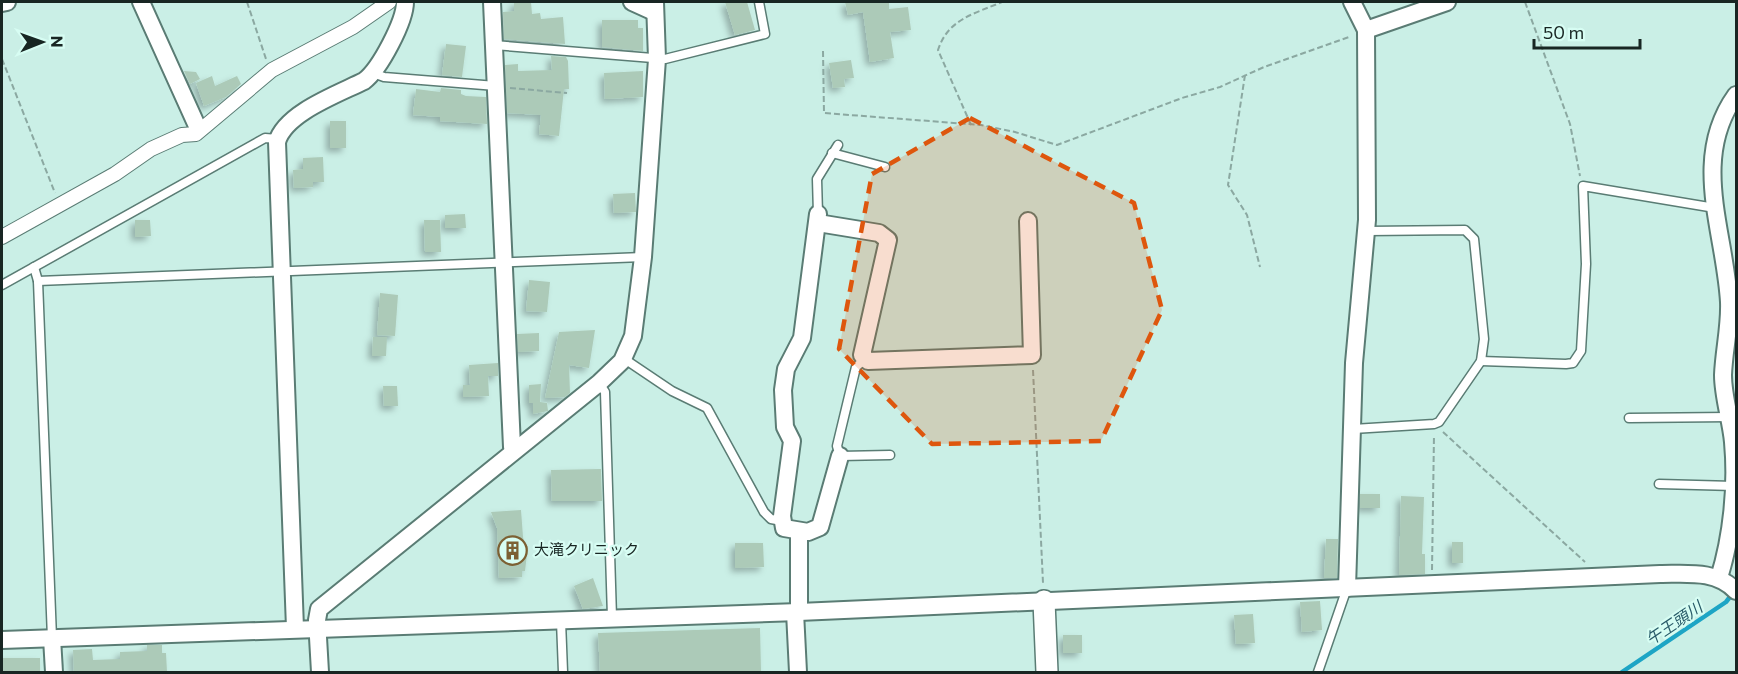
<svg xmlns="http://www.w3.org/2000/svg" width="1738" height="674" font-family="Commissioner,'Noto Sans JP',sans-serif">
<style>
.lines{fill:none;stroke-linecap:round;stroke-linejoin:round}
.stream{stroke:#1da5c5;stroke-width:4.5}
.building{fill:#accab8;filter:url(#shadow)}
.service-casing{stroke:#5a7c74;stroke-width:11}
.pedestrian-casing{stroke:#5a7c74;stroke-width:16}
.minor-casing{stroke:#5a7c74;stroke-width:20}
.tertiary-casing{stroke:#5a7c74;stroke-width:24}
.path{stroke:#8ba8a1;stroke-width:2;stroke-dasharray:6 3;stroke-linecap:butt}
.service{stroke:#fff;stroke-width:8}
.pedestrian{stroke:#fff;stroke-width:14}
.minor{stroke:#fff;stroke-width:16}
.tertiary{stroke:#fff;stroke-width:21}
.marked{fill:#de560d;fill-opacity:0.2;stroke:#de560d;stroke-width:4.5;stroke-dasharray:12 8;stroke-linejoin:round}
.labels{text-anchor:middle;stroke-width:4.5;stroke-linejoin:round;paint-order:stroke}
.poi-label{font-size:15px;fill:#182623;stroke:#d7fdf3;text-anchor:start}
.water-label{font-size:16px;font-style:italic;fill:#285a68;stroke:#d7fdf3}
</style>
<defs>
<filter id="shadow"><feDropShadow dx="-4" dy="4" stdDeviation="3" flood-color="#0004"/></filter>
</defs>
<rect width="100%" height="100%" fill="#caefe6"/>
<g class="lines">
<path class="stream" d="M1622 672 1726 602 1733 593"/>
</g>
<g class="building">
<path d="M514 2H531L532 14 540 13 541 19 563 17 565 44 504 39 503 12 514 11Z"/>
<path d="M725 2H747L755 30 735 35Z"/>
<path d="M845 2H889V9L908 7 911 30 890 32 894 58 870 62 863 12 848 15Z"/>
<path d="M602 20H638V28H643V51L602 47Z"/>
<path d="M446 44 466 46 462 77 442 75Z"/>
<path d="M551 56 566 57 568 61 569 89H564L559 136 539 134 541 115 507 113 505 65 518 64V71L552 70Z"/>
<path d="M851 60 854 78 844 79 845 87 833 88 829 63Z"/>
<path d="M184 71 196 72 200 79 190 84Z"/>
<path d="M643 71V97L605 99 604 73Z"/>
<path d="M212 76 215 86 237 76 241 84 226 97 204 106 196 83Z"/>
<path d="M441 88 461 90V94L466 96 486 97 487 124 440 121V117L413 115 416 89 440 92Z"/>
<rect x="330" y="121" width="16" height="27"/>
<path d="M323 157 324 182H313V187L294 188 293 170 303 169V158Z"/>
<path d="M635 193 636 212 614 213 613 194Z"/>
<path d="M465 214 466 228H445V215Z"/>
<path d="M135 220H150L151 236 135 237Z"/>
<path d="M424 220H440L441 252H425Z"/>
<path d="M529 280 550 282 547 312 526 311Z"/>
<path d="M380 293 398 295 395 336 377 335Z"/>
<path d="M595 330 589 368 569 365 570 393 565 397 545 398 559 332Z"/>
<path d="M539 333V351L518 352 517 334Z"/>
<path d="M373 337H387L386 356H372Z"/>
<path d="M498 363V376H488L489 396 463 397V385H470L469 365Z"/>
<path d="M541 384 540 402 547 403 548 411 533 414V403H529V385Z"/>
<path d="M383 386H397L398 406H384Z"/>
<path d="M601 469 602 501H552L551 470Z"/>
<rect x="1360" y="494" width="20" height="14"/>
<path d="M1401 496 1424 497 1422 554H1425V574L1399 575Z"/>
<path d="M521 510 523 537 525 546H528L525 571H522V577L499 578 497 528 491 512Z"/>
<path d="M1326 539H1338L1337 578H1324Z"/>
<rect x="1452" y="542" width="11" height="21"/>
<path d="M735 543H763L764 567 735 568Z"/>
<path d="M593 578 603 606 583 609 574 586Z"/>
<path d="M1320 601 1322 630 1302 632 1300 602Z"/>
<path d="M1253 614 1255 643 1236 644 1234 615Z"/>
<path d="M760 628 761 672H600L598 633Z"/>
<rect x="1063" y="635" width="19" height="18"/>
<path d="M147 645H162V653H166L167 672H74L73 650 92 649 93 660 120 659V652L147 651Z"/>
<rect x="2" y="658" width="38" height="14"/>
</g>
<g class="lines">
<defs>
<g id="service">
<path d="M494 45 665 59 765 34 759 2"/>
<path d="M373 73 384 77 496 86"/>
<path d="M832 153 885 167"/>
<path d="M818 214 817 179 838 145"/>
<path d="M34 267 38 281 52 638"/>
<path d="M38 281 643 257"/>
<path d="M2 285 265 138 278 139"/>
<path d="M623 358 672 391 707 408 764 512 771 519 782 521"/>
<path d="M865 359 856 367 837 446 840 456 890 455"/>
<path d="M1481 361 1566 364 1573 363 1581 351 1586 264 1583 186 1715 208"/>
<path d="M599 383 605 392 612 617"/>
<path d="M1629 418 1730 417"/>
<path d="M1353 429 1434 424 1439 422 1481 361 1484 339 1474 239 1465 230 1367 231"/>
<path d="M1659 484 1734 486"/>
<path d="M561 621 563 672"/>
<path d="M1318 672 1347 588"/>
</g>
<path id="pedestrian" d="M2 237 115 174 151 149 182 135 196 134 272 70 353 27 389 2"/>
<g id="minor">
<path d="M141 2 197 126"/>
<path d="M492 2 512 447 514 450"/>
<path d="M632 2 654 12"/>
<path d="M2 3 7 2"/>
<path d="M1366 30 1447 2"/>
<path d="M818 214 802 338 786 369 783 390 785 427 792 441 782 516 784 528 808 532 820 527 840 456"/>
<path d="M818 223 879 233 888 240 862 355 868 361 1032 355 1028 221"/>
<path d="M1719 578C1732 536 1737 486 1733 442 1731 420 1723 397 1723 375 1724 350 1730 327 1729 302 1725 231 1690 159 1736 95"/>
<path d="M1347 588 1354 363 1367 220 1366 30 1352 2"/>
<path d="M795 612 798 672"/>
<path d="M799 612V532"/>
<path d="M295 628 277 142C285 113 338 94 364 81 380 69 405 21 405 2"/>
<path d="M52 638 54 672"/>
<path d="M2 640 799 612 1660 574C1688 574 1716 570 1736 591"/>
<path d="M320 672 317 620 319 609 599 383 622 361 633 336 643 257 657 59 655 2"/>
</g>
<path id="tertiary" d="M1044 601 1047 672"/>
</defs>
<use href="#service" class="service-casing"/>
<use href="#pedestrian" class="pedestrian-casing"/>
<use href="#minor" class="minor-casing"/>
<use href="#tertiary" class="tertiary-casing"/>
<g class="path">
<path d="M247 2 266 59"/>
<path d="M1525 2 1570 124 1580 176"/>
<path d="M823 51 824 113 981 125 1015 132 1057 145 1182 98 1220 87 1264 67 1349 37"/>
<path d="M2 59 55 193"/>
<path d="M1245 75 1228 185 1247 215 1260 267"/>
<path d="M510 88 567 93"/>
<path d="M971 125 938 50C948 19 974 14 1002 2"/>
<path d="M1033 370 1043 583"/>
<path d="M1443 432 1585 562"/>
<path d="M1432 570 1434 435"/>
</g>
<use href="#service" class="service"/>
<use href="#pedestrian" class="pedestrian"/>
<use href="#minor" class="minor"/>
<use href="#tertiary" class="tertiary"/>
</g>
<path class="marked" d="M970 118 1134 203 1162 310 1101 441 932 444 839 349 872 174Z"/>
<defs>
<symbol id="building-ring" viewBox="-11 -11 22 22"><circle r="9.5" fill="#d7fdf3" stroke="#7c6033" stroke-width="1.5"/><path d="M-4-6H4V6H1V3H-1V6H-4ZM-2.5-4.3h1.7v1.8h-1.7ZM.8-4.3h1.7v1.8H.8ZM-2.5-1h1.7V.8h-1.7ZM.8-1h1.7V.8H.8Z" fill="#7c6033"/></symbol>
</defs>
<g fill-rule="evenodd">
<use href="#building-ring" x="496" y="534" width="33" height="33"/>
</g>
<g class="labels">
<g class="poi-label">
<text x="534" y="555">大滝クリニック</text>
</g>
<g class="water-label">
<text transform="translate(1674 623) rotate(-34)" y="6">午王頭川</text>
</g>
</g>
<rect width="1738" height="674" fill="none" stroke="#182623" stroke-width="6"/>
<g transform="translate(42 42) rotate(89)" stroke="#d7fdf3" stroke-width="4.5" paint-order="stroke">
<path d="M0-4.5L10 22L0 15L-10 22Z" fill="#182623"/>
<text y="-9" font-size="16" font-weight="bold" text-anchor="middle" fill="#182623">N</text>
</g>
<path d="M1534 39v9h106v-9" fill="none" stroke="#182623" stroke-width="3"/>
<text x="1543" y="39" font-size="18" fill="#182623" stroke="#d7fdf3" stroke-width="4.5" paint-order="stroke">50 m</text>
</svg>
